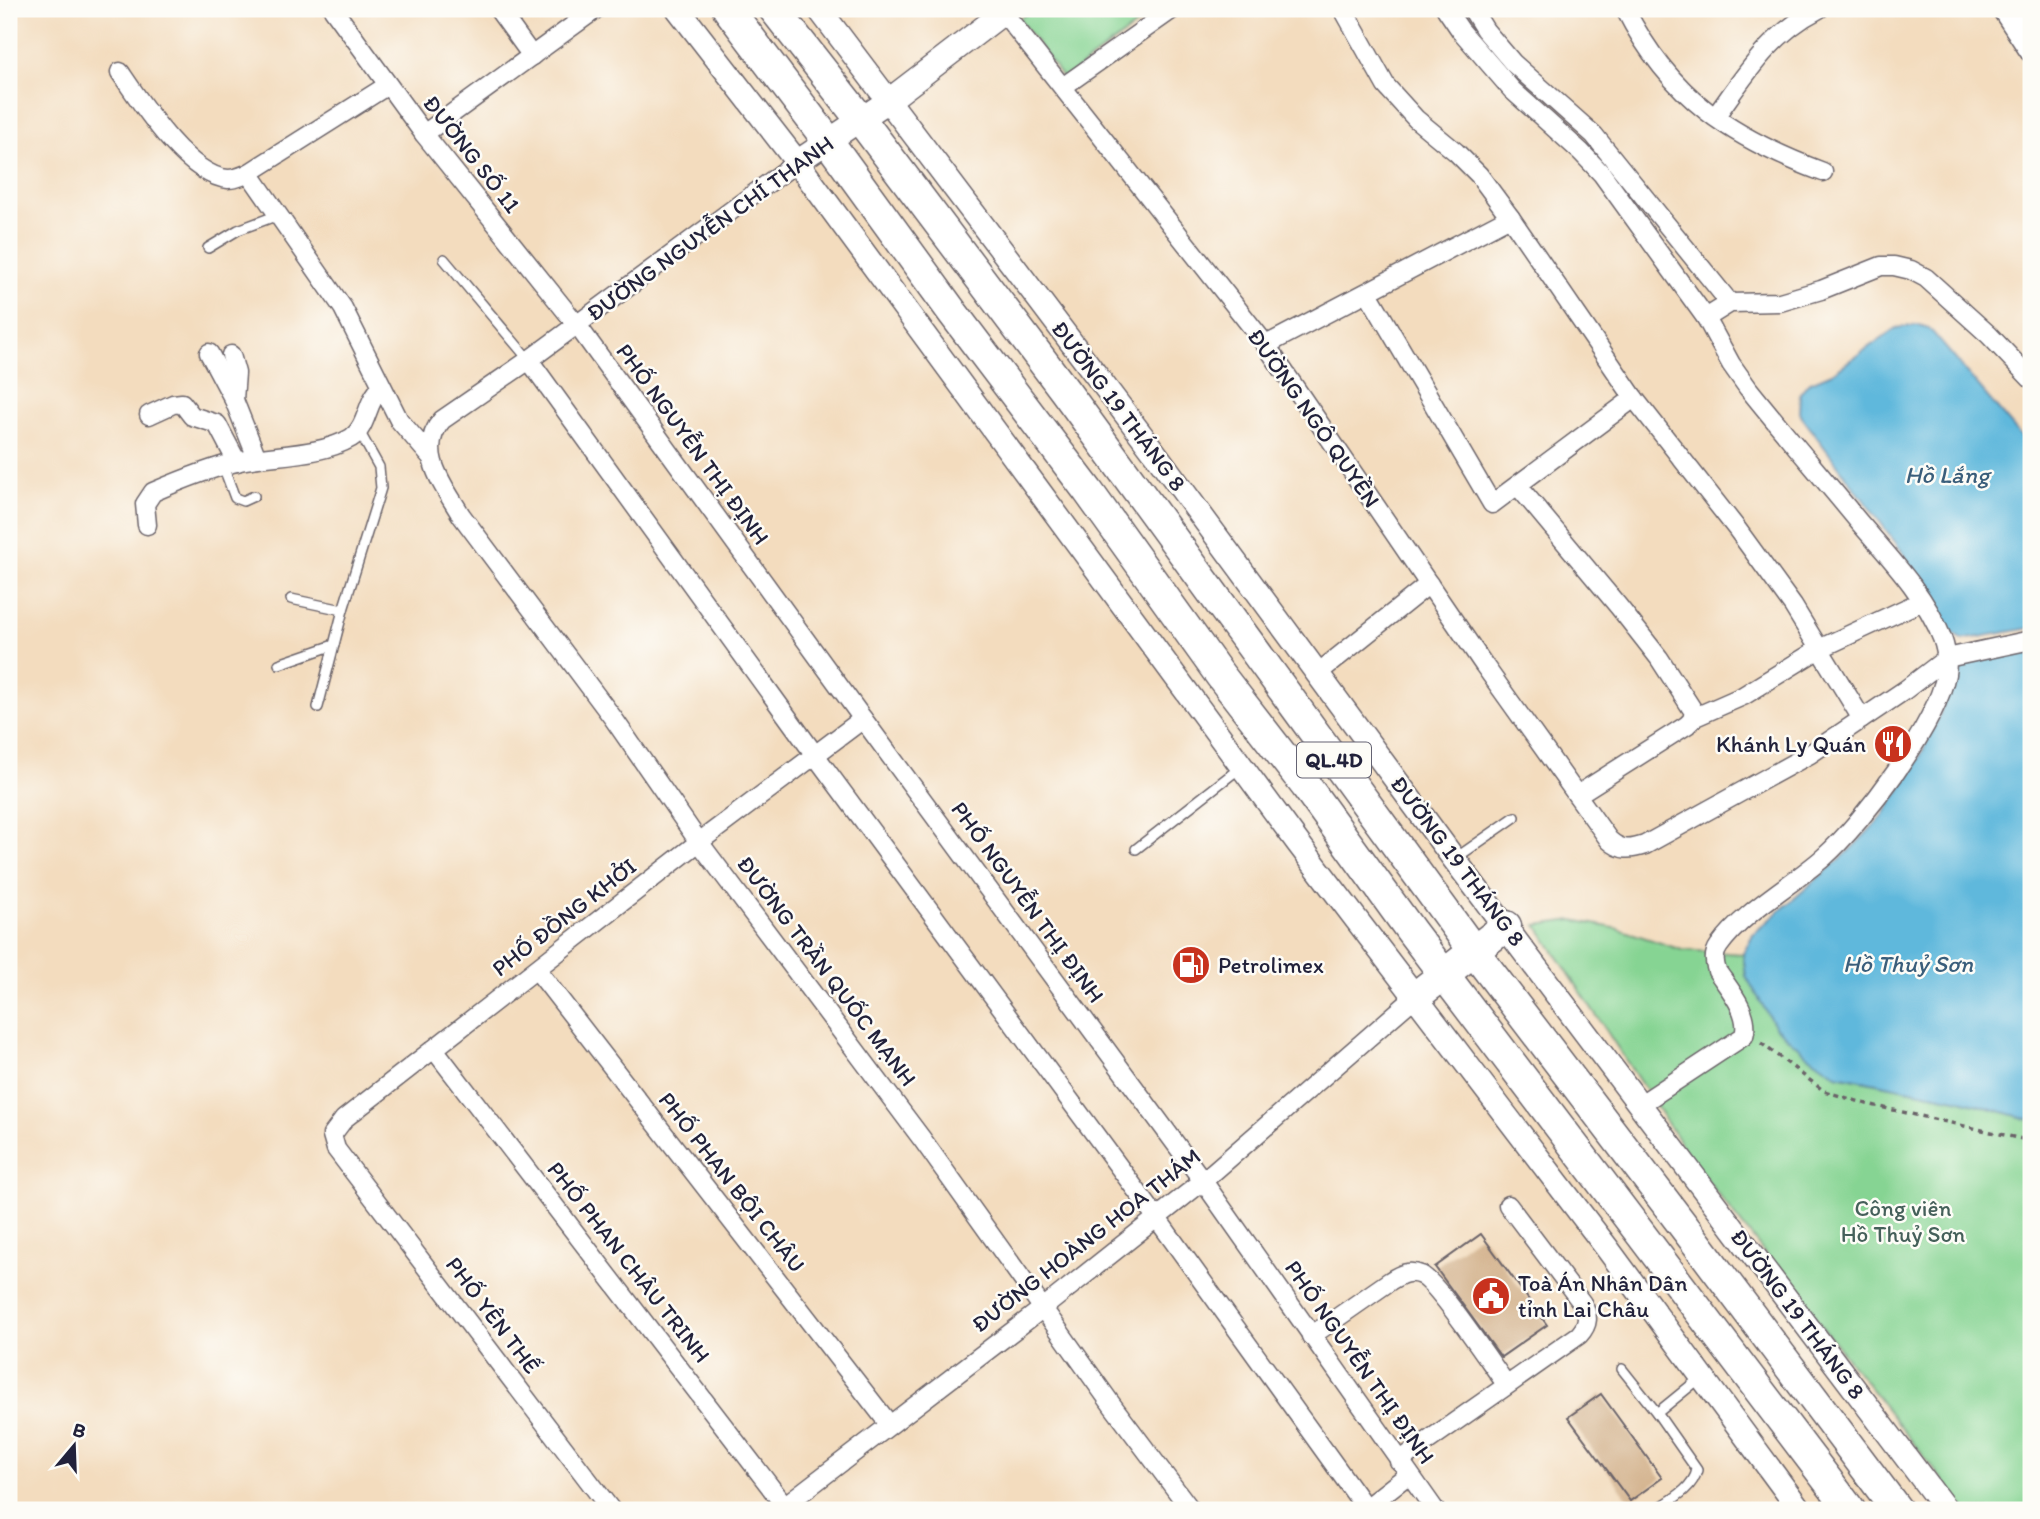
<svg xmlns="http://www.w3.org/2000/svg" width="2040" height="1519" font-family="Itim,sans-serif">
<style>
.green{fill:#86d493;stroke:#547b67;stroke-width:2}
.water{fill:#5eb8dc;stroke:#406d8c;stroke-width:2}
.building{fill:#d4b48f}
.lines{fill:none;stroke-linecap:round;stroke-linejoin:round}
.service-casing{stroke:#6b6369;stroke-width:12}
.minor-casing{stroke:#6b6369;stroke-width:21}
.tertiary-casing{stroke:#6b6369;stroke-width:26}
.trunk-casing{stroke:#6b6369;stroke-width:33}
.path{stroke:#6b6369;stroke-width:3.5;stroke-dasharray:5 5;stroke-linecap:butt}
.service{stroke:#fff;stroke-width:9}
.minor{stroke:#fff;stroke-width:18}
.tertiary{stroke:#fff;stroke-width:23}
.trunk{stroke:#fff;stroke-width:30}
.labels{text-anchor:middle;stroke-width:5;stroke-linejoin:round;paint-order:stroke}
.shield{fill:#fdfcf7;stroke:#646373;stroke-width:2}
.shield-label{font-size:21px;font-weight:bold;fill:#22223b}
.street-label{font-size:23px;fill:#22223b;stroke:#fdfcf7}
.poi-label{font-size:23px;fill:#22223b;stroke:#fdfcf7;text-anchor:start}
.park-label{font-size:23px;fill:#45605a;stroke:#fdfcf7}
.water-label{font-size:24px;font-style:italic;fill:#3a5e7b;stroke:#fdfcf7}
</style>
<rect width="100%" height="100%" fill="#fdfcf7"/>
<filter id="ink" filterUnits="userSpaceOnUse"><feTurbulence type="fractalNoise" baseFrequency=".0143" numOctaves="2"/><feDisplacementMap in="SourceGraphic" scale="14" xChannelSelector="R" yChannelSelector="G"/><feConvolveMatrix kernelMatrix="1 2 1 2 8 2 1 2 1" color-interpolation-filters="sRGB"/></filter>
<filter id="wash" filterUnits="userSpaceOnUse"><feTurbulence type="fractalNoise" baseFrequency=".00686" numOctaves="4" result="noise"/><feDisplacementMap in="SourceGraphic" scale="28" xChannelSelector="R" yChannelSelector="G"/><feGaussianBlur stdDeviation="1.57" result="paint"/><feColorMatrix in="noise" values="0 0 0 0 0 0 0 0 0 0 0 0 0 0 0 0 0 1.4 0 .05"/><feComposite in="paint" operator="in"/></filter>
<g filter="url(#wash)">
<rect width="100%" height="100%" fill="#f3dcbe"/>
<g class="green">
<path d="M1033 9H1158L1064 79 1019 19Z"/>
<path d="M1573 920 1619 929 1682 950 1743 954 1746 976 1837 1075 1961 1100 2031 1120V1510H1966L1692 1161 1537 925Z"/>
</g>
<g class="water">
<path d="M1919 325 1929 328 2031 448V628L1962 640 1942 625 1932 603 1901 550 1799 413 1800 393 1808 383 1832 373 1896 328Z"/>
<path d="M2031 646V1120L1961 1100 1837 1075 1805 1053 1775 1027 1746 976 1743 954 1753 934 1847 853 1882 817 1914 769 1938 719 1950 687 1951 670 1957 663Z"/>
</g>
<g id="blocks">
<g class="building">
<path d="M1481 1234 1547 1325 1501 1357 1435 1267Z"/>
<path d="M1601 1394 1662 1478 1630 1501 1568 1417Z"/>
</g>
</g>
</g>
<g filter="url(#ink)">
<use href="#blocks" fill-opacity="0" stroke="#6b6369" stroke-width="2"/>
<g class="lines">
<defs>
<g id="service">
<path d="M208 248 238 230 278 215"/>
<path d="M444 259 529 360"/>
<path d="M223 466 235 498 243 501 254 496"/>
<path d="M291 599 343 610"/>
<path d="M279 664 334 645"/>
<path d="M318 707 343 610 381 488 379 467 359 431"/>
<path d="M1136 849 1241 767"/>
<path d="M1456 858 1515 817"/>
<path d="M1622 1369 1657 1413 1697 1470C1693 1489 1671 1500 1656 1510"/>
<path d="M1657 1413 1700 1378"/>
</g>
<g id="minor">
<path d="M333 9 424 134 577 325 863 719 1203 1181 1435 1510"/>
<path d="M498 9 532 56"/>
<path d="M1343 9 1386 86 1416 119 1456 152 1479 175 1510 217 1634 398 1737 529 1793 606 1862 719"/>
<path d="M1446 9 1461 31 1512 90 1581 152 1602 174 1706 318 1731 364 1748 388C1784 433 1822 477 1859 522 1889 557 1925 594 1942 638 1946 649 1948 662 1946 674 1936 726 1863 822 1824 857 1791 886 1744 911 1719 946 1713 954 1714 962 1717 971 1729 989 1751 1013 1744 1036L1641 1104"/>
<path d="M1472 9 1485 30 1513 63 1594 135 1730 303"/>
<path d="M1625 9C1670 98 1732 138 1823 172"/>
<path d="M1003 12 1266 345 1484 665 1609 840C1621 851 1630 850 1645 845L1810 754 1905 690 1947 658 2031 640"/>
<path d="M120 72C141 103 188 176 228 179 236 179 242 176 249 173L388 85"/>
<path d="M1064 86 1173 9"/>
<path d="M1715 117C1746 74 1770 34 1819 9"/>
<path d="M424 134 596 9"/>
<path d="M797 162 529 360 442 420C415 451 444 486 461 515L613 718 699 842 922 1139 1112 1405 1191 1510"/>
<path d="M249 173 343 308 399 420 431 457"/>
<path d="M1368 293 1492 504 1634 398"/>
<path d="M1706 318 1730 303 1780 302 1821 290 1881 266H1894L1911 270 1926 278 1989 335 2031 379"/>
<path d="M1266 345 1510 217"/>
<path d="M209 353 234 400 257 458"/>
<path d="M231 355 236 373 234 400"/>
<path d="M529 360 815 755 1156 1217 1367 1510"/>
<path d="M149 415 173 404 182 403 192 416 217 424 237 462"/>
<path d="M1518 486 1619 607 1659 658 1694 712 1692 720 1687 725 1577 795"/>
<path d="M147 525 145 504 153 492C181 480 210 468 240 461 275 454 320 456 351 438 368 427 366 401 381 388"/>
<path d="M1318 673 1429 584"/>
<path d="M1693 718 1743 696 1819 649 1922 601"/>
<path d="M537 970 889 1424"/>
<path d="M434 1049 785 1506"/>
<path d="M1311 1336 1390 1281C1401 1274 1409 1270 1421 1275 1438 1283 1492 1365 1506 1384"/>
<path d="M1399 1461 1579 1335C1589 1324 1589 1316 1582 1303L1508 1205"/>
<path d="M611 1510 336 1149 332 1135 344 1119 699 842 863 719"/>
<path d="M779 1510 1043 1308 1203 1181 1415 997"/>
<path d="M1363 1510 1409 1474"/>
</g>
<g id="tertiary">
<path d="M678 9 797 162 1298 843 1607 1248 1800 1510"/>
<path d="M819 9 1158 457 1454 859 1946 1510"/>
<path d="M2004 9 2031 50"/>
<path d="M797 162 888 101 1008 9"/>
</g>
<g id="trunk">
<path d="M728 9 828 141 953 313 1088 491 1220 675 1306 786 1411 931 1850 1510"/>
<path d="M774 9 861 120 1065 391 1473 950 1698 1245 1897 1510"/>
<path d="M1415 997 1506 926"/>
</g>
</defs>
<use href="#service" class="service-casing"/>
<use href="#minor" class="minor-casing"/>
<use href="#tertiary" class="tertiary-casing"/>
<use href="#trunk" class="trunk-casing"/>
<path class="path" d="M1761 1043 1824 1091 1867 1104 2031 1141"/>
<use href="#service" class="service"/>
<use href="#minor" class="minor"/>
<use href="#tertiary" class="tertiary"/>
<use href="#trunk" class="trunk"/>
</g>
</g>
<defs>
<symbol id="restaurant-disc" viewBox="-11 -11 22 22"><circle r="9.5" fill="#c8321e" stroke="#fdfcf7"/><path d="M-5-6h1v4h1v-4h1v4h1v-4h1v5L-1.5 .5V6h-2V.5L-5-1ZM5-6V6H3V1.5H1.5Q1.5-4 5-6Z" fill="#fff"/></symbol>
<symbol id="fuel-disc" viewBox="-11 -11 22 22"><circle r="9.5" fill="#c8321e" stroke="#fdfcf7"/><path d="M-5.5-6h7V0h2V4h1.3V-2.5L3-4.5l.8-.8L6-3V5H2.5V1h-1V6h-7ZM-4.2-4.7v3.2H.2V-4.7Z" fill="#fff"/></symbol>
<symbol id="civic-disc" viewBox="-11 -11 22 22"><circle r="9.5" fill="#c8321e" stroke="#fdfcf7"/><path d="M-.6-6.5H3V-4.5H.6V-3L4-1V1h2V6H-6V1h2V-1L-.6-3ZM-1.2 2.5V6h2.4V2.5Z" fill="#fff"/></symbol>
</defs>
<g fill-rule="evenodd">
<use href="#restaurant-disc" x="1871" y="722" width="44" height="44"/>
<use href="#fuel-disc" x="1169" y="943" width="44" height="44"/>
<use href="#civic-disc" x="1469" y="1274" width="44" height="44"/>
</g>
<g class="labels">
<rect class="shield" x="1297" y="742.5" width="74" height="35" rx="5"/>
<g class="shield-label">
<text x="1334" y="767">QL.4D</text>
</g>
<g class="street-label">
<text transform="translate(472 154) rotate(52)" y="8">ĐƯỜNG SỐ 11</text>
<text transform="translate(710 228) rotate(-36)" y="8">ĐƯỜNG NGUYỄN CHÍ THANH</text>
<text transform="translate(1119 406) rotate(53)" y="8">ĐƯỜNG 19 THÁNG 8</text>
<text transform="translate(1314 418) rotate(55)" y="8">ĐƯỜNG NGÔ QUYỀN</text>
<text transform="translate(693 444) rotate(54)" y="8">PHỐ NGUYỄN THỊ ĐỊNH</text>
<text transform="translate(1458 861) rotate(53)" y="8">ĐƯỜNG 19 THÁNG 8</text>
<text transform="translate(1028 902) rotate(54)" y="8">PHỐ NGUYỄN THỊ ĐỊNH</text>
<text transform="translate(564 917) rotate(-38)" y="8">PHỐ ĐỒNG KHỞI</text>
<text transform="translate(827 971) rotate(53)" y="8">ĐƯỜNG TRẦN QUỐC MẠNH</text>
<text transform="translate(732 1182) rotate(52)" y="8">PHỐ PHAN BỘI CHÂU</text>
<text transform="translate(1086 1240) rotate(-38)" y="8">ĐƯỜNG HOÀNG HOA THÁM</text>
<text transform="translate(629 1262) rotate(52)" y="8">PHỐ PHAN CHÂU TRINH</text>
<text transform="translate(1798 1314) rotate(53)" y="8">ĐƯỜNG 19 THÁNG 8</text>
<text transform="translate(493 1315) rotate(53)" y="8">PHỐ YÊN THẾ</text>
<text transform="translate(1360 1362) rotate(55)" y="8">PHỐ NGUYỄN THỊ ĐỊNH</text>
</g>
<g class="poi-label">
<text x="1866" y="752" text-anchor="end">Khánh Ly Quán</text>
<text x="1218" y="973">Petrolimex</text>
<text x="1518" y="1291">Toà Án Nhân Dân<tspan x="1518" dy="26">tỉnh Lai Châu</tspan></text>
</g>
<g class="park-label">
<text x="1903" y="1216">Công viên<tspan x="1903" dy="26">Hồ Thuỷ Sơn</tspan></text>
</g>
<g class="water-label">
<text x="1947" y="483">Hồ Lắng</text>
<text x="1908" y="972">Hồ Thuỷ Sơn</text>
</g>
</g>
<rect width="2040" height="1519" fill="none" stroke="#fdfcf7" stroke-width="35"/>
<g transform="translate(74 1446) rotate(19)" stroke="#fdfcf7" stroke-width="5" paint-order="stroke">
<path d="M0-5L12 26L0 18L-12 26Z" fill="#22223b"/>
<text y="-10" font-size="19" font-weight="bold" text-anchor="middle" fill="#22223b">B</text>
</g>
</svg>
